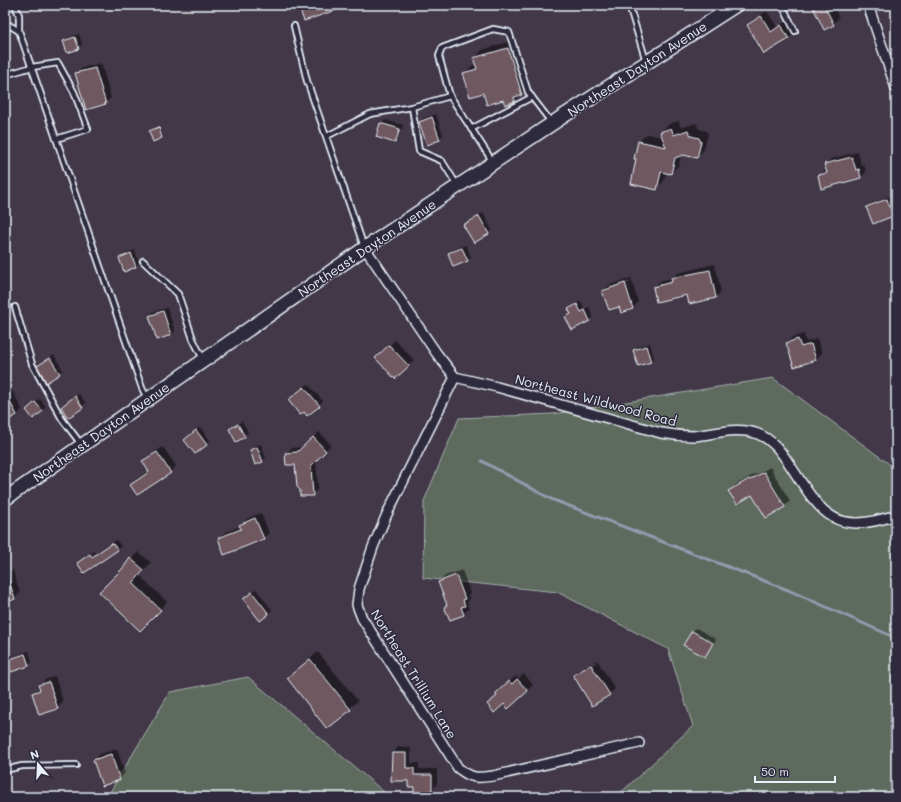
<svg xmlns="http://www.w3.org/2000/svg" width="901" height="802" font-family="Mali,sans-serif">
<style>
.green{fill:#5f6a5f;stroke:#a4aeac}
.shadow{fill:#0007;fill-rule:evenodd}
.lines{fill:none;stroke-linecap:round;stroke-linejoin:round}
.stream{stroke:#919cb0;stroke-width:3}
.building{fill:#705861;stroke:#e8f1f8}
.lane-casing{stroke:#e8f1f8;stroke-width:8}
.street-casing{stroke:#e8f1f8;stroke-width:12}
.secondary-casing{stroke:#e8f1f8;stroke-width:16}
.lane{stroke:#2f2a3d;stroke-width:4.5}
.street{stroke:#2f2a3d;stroke-width:9}
.secondary{stroke:#2f2a3d;stroke-width:13}
.labels{text-anchor:middle;stroke-width:3;stroke-linejoin:round;paint-order:stroke}
.street-label{font-size:13px;fill:#e8f1f8;stroke:#2f2a3d}
</style>
<rect width="100%" height="100%" fill="#423848"/>
<filter id="ink" filterUnits="userSpaceOnUse"><feTurbulence type="fractalNoise" baseFrequency=".025" numOctaves="2"/><feDisplacementMap in="SourceGraphic" scale="8" xChannelSelector="R" yChannelSelector="G"/><feConvolveMatrix kernelMatrix="1 2 1 2 8 2 1 2 1" color-interpolation-filters="sRGB"/></filter>
<g filter="url(#ink)">
<g class="green">
<path d="M773 378 896 469V797H616L693 726 668 649 557 592 423 578 424 501 459 418 553 414Z"/>
<path d="M248 677 390 797H107L170 692Z"/>
</g>
<g class="shadow">
<path d="M813 5H833L839 18 833 24Z"/>
<path d="M767 11 777 27 788 20 795 32 789 38 765 53 748 25 754 19Z"/>
<path d="M79 34 82 44 79 48 68 52 64 41 68 38Z"/>
<path d="M515 40 529 86 515 101 504 99 484 92 464 74 472 66 476 64 475 58 482 50Z"/>
<path d="M101 63 111 98 105 103 76 74 82 68Z"/>
<path d="M436 114 443 135 439 139 420 122 424 118Z"/>
<path d="M385 120 403 125 398 138 395 142 381 124Z"/>
<path d="M679 121 681 128 696 123 699 129 707 131 708 134 704 149 697 157 681 154 679 165 671 173 666 172 664 181 656 189 638 158 639 141 647 134 663 137 661 132 669 124Z"/>
<path d="M160 126 163 136 153 140 150 131Z"/>
<path d="M858 152 861 165 864 164 866 172 861 177 819 176 827 169 825 165 831 159Z"/>
<path d="M891 196 896 212 893 215 873 223 867 207 871 204Z"/>
<path d="M483 213 492 230 489 233 464 225 468 221Z"/>
<path d="M466 245 471 257 467 261 449 253 453 250Z"/>
<path d="M135 250 139 263 135 267 120 258 124 254Z"/>
<path d="M715 264 721 292 715 297 688 294 654 287 660 281 672 278 678 273Z"/>
<path d="M631 278 638 302 633 308 620 306 603 291 609 285ZM629 281 630 283 609 289V287Z"/>
<path d="M581 301 584 309 589 307 593 317 590 321 567 317 571 313 569 309 573 305Z"/>
<path d="M167 308 175 331 171 335 158 339 150 316 153 312Z"/>
<path d="M804 334 806 342 817 339 822 353 816 359 794 366 787 343 793 337Z"/>
<path d="M395 340 414 360 395 378 377 358Z"/>
<path d="M650 343 654 358 650 361 634 350 637 347Z"/>
<path d="M54 355 63 370 47 381 38 366Z"/>
<path d="M8 383 22 409 17 415 5 421V385Z"/>
<path d="M308 384 323 401 319 405 304 411 293 397Z"/>
<path d="M79 394 86 403 69 416 62 407Z"/>
<path d="M40 399 46 407 42 411 31 406Z"/>
<path d="M242 421 248 432 236 441 230 430Z"/>
<path d="M200 427 210 440 195 453 189 436Z"/>
<path d="M319 432 331 445 316 460 318 489 312 495 296 464 286 453 292 448 304 447Z"/>
<path d="M261 444 266 458 262 461 251 450 255 446Z"/>
<path d="M163 447 176 466 170 472 131 485 137 479 149 471 143 462 149 456Z"/>
<path d="M770 467 790 501 784 507 753 494 730 491 735 485 755 474 756 475Z"/>
<path d="M261 513 269 533 263 538H219L224 533 241 526 246 519Z"/>
<path d="M116 540 121 546 117 550 78 563 94 551 96 555Z"/>
<path d="M138 552 151 562 140 576 167 602 140 630 101 592Z"/>
<path d="M13 570 20 593 14 599 5 602V573Z"/>
<path d="M462 570 470 593 468 595 470 599 467 603 469 609 463 614 448 605 439 582 445 576Z"/>
<path d="M256 589 272 610 268 614 244 599Z"/>
<path d="M696 628 716 639 708 652 704 656 692 631Z"/>
<path d="M29 651 32 662 28 665 8 661 12 657Z"/>
<path d="M318 652 358 701 327 727 288 678Z"/>
<path d="M597 660 615 689 609 694 575 676 580 670V673L596 663 595 661 580 670Z"/>
<path d="M524 674 533 685 527 691 498 695 502 688 516 676 518 679Z"/>
<path d="M55 676 63 702 58 708 33 693 40 687 39 685 45 680Z"/>
<path d="M398 747 411 748V763H419V769H437V784L427 795 409 780 393 753Z"/>
<path d="M117 749 125 773 119 779 94 760 100 754Z"/>
<path d="M577 791 579 797H561Z"/>
</g>
<g class="lines">
<path class="stream" d="M482 461 551 499 788 590 896 638"/>
</g>
<g class="building">
<path d="M298 5H347L348 6 304 21Z"/>
<path d="M812 5H824L834 25 824 30Z"/>
<path d="M761 16 771 32 781 25 789 39 764 54 747 25Z"/>
<path d="M75 37 79 49 67 53 63 41Z"/>
<path d="M508 48 522 95 514 97 515 101 505 105 503 100 487 105 483 93 470 97 463 73 477 69 473 58Z"/>
<path d="M95 68 106 104 86 110 75 73Z"/>
<path d="M432 117 440 140 427 145 419 122Z"/>
<path d="M380 123 400 129 395 143 376 137Z"/>
<path d="M159 127 162 138 153 142 149 131Z"/>
<path d="M671 128 674 135 688 130 691 136 699 138 701 142 697 158 683 155 675 158 671 174 661 172 657 190 631 184 636 159H634L638 141 666 147 660 132Z"/>
<path d="M852 157 856 170 859 169 861 178 821 189 818 175 827 173 824 164Z"/>
<path d="M887 199 893 216 873 224 866 207Z"/>
<path d="M479 216 489 234 474 243 463 225Z"/>
<path d="M462 248 468 261 453 267 448 253Z"/>
<path d="M131 253 136 267 124 272 119 258Z"/>
<path d="M710 270 716 298 689 304 687 295 656 302 653 287 672 282 671 278Z"/>
<path d="M625 283 633 309 621 313 619 307 609 310 602 291Z"/>
<path d="M577 304 581 312 585 310 590 321 572 330 565 317 571 314 568 309Z"/>
<path d="M163 311 171 335 157 340 149 316Z"/>
<path d="M798 339 801 347 811 344 816 360 794 367 786 343Z"/>
<path d="M389 345 409 366 395 379 375 358Z"/>
<path d="M646 346 651 362 638 366 633 350Z"/>
<path d="M50 358 60 374 46 383 37 366Z"/>
<path d="M304 387 320 406 307 416 304 412 300 415 288 400Z"/>
<path d="M5 393 17 415 5 422Z"/>
<path d="M75 396 83 408 68 418 61 407Z"/>
<path d="M35 402 43 411 33 419 26 410Z"/>
<path d="M238 424 245 437 236 442 229 429Z"/>
<path d="M196 430 207 445 195 454 184 440Z"/>
<path d="M313 437 326 451 311 466 313 496H300V490L297 487 295 465H286L285 453 297 452Z"/>
<path d="M257 447 263 462 255 465 250 450Z"/>
<path d="M157 452 171 473 137 495 130 485 149 472 142 461Z"/>
<path d="M764 472 785 507 766 518 752 495 737 504 728 491 749 479 750 480Z"/>
<path d="M255 518 264 539 224 555 218 538 241 529 239 525Z"/>
<path d="M112 543 118 550 84 573 77 563 90 554 92 557Z"/>
<path d="M130 558 144 570 133 583 161 610 140 631 99 592 123 568Z"/>
<path d="M5 575H7L15 599 5 603Z"/>
<path d="M456 575 465 599 463 600 465 606 461 607 464 615 450 620 444 607 447 605 438 582Z"/>
<path d="M252 592 269 614 260 621 243 599Z"/>
<path d="M692 631 713 643 705 657 683 645Z"/>
<path d="M25 654 29 666 11 672 7 660Z"/>
<path d="M310 659 351 710 327 729 287 678Z"/>
<path d="M591 665 610 695 592 706 573 675Z"/>
<path d="M517 679 528 691 508 709 504 704 494 713 487 704 497 696 495 694 509 681 512 684Z"/>
<path d="M49 682 58 709 39 715 32 693 40 690 38 685Z"/>
<path d="M392 753H406V768H414V775H432V791H428L427 796 414 795V787H408V781H391Z"/>
<path d="M111 754 120 780 102 786 93 760Z"/>
</g>
<g class="lines">
<defs>
<g id="lane">
<path d="M15 5 19 15V31"/>
<path d="M629 5 646 61"/>
<path d="M782 5 795 31"/>
<path d="M294 26 307 81 364 247"/>
<path d="M5 27 9 25 19 31 142 388 147 398"/>
<path d="M5 75 32 67 58 63 74 92 88 129 56 139"/>
<path d="M450 96 439 56 442 48 493 29 509 32 528 92 551 122"/>
<path d="M471 129 532 97"/>
<path d="M327 136 370 114 412 107"/>
<path d="M457 185 442 161 419 151 412 107 450 96 493 162"/>
<path d="M143 261 178 294 193 339 203 359"/>
<path d="M15 307 32 364 62 419 81 444"/>
<path d="M5 770 22 766 76 765"/>
</g>
<g id="street">
<path d="M868 5 896 88"/>
<path d="M365 248 437 354 455 377 497 387 661 433C672 435 683 436 694 436 715 434 738 426 758 434 773 440 781 452 790 465 822 514 833 536 896 515"/>
<path d="M455 377 387 514 373 547 359 589 357 605 362 618 458 768C472 779 477 778 493 776L639 743"/>
</g>
<path id="secondary" d="M5 499 365 248 562 117 736 5"/>
</defs>
<use href="#lane" class="lane-casing"/>
<use href="#street" class="street-casing"/>
<use href="#secondary" class="secondary-casing"/>
<use href="#lane" class="lane"/>
<use href="#street" class="street"/>
<use href="#secondary" class="secondary"/>
</g>
</g>
<g class="labels">
<g class="street-label">
<text transform="translate(637 69) rotate(-33)" y="5">Northeast Dayton Avenue</text>
<text transform="translate(367 248) rotate(-34)" y="5">Northeast Dayton Avenue</text>
<text transform="translate(596 400) rotate(15)" y="5">Northeast Wildwood Road</text>
<text transform="translate(101 432) rotate(-35)" y="5">Northeast Dayton Avenue</text>
<text transform="translate(414 674) rotate(58)" y="5">Northeast Trillium Lane</text>
</g>
</g>
<rect width="901" height="802" fill="none" stroke="#2f2a3d" stroke-width="20"/>
<rect x="10" y="10" width="881" height="782" fill="none" stroke="#e8f1f8" stroke-width="1.5" filter="url(#ink)"/>
<g transform="translate(38 764) rotate(341)" stroke="#2f2a3d" stroke-width="3" paint-order="stroke">
<path d="M0-3L7 15L0 10L-7 15Z" fill="#e8f1f8"/>
<text y="-6" font-size="11" font-weight="bold" text-anchor="middle" fill="#e8f1f8">N</text>
</g>
<path d="M755 776v6h80v-6" fill="none" stroke="#e8f1f8" stroke-width="2"/>
<text x="761" y="776" font-size="12" fill="#e8f1f8" stroke="#2f2a3d" stroke-width="3" paint-order="stroke">50 m</text>
</svg>
